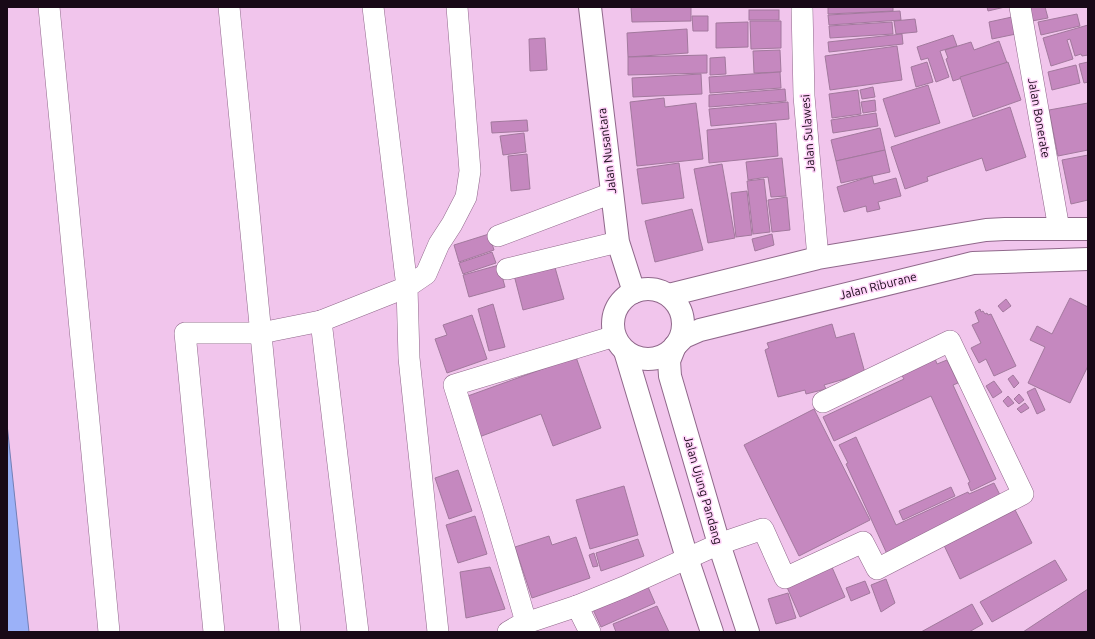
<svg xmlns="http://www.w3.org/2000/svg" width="1095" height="639" font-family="Ubuntu,sans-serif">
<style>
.water{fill:#9bb1f8;stroke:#747fb4}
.building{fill:#c588bf;stroke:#a2799d}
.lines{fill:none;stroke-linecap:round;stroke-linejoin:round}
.minor-casing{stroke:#90688b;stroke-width:22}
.major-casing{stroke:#90688b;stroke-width:24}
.highway-casing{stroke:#90688b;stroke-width:24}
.minor{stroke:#fff;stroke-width:21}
.major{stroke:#fff;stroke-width:22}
.highway{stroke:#fff;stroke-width:22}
.labels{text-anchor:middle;stroke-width:3;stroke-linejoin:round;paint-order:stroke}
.street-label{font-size:12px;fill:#180917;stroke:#ffd2f9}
</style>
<rect width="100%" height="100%" fill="#f1c5ec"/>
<path class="water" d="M7 424 29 632H7Z"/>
<g class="building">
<path d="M631 7H691V21L632 22Z"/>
<path d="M828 7H893V11L828 14Z"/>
<path d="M987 7H1005L988 11Z"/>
<path d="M1029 7H1045L1048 18 1032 21Z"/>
<rect x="749" y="10" width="30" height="10"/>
<path d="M900 11 901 20 829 25 828 15Z"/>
<path d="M1077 14 1080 26 1041 35 1038 22Z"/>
<path d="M692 16H708V31H693Z"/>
<path d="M1012 17 1016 34 992 39 989 22Z"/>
<path d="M915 19 917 32 896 34 894 21Z"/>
<path d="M750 21H781V48L751 49Z"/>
<path d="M748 22V47L716 48V23Z"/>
<path d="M892 22 893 34 830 38 829 26Z"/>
<path d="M1088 25V55L1082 56 1081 54 1075 56 1070 39 1067 40 1073 59 1051 66 1043 38Z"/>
<path d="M687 29 688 53 628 57 627 33Z"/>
<path d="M902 34 903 44 829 52 828 42Z"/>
<path d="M953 35 957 46 940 51 949 77 936 82 928 58 921 60 917 47Z"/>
<path d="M545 38 547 70 530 71 529 39Z"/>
<path d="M999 41 1007 63 953 81 946 59 948 58 945 50 971 42 974 50Z"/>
<path d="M897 46 902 80 830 90 825 56Z"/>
<path d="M780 50 781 72 754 73 753 51Z"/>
<path d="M707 55V73L628 75V57Z"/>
<path d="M725 57 726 74 710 75V58Z"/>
<path d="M927 62 933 82 916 87 911 67Z"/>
<path d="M1008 62 1021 100 973 117 960 77Z"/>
<path d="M1088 62V82L1084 83 1079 64Z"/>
<path d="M1076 65 1080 83 1052 90 1048 72Z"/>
<path d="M780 72 781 88 710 93 709 77Z"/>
<path d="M701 74 702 94 633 97 632 78Z"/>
<path d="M928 85 940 123 895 137 883 99Z"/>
<path d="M873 87 875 97 862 99 860 90Z"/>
<path d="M785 89 786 101 709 107V95Z"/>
<path d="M858 90 861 114 832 118 829 94Z"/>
<path d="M664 98 665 107 696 103 703 159 637 166 630 102Z"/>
<path d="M875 100 876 111 863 113 861 102Z"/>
<path d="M788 102 789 119 711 126 709 109Z"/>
<path d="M1088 103V150L1058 156 1049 110Z"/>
<path d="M1010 107 1026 157 986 171 982 158 927 177 928 181 905 189 891 147Z"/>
<path d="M876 113 878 126 833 133 831 120Z"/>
<path d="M527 120 528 131 492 133 491 122Z"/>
<path d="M776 123 778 156 709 163 707 130Z"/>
<path d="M880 128 885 150 836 161 831 140Z"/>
<path d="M524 133 526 152 503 155 500 136Z"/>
<path d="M885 150 890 172 841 183 836 161Z"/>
<path d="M527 154 530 189 511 191 508 156Z"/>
<path d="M1088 155V200L1071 204 1062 160Z"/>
<path d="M782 158 786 196 771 197 768 177 748 180 746 162Z"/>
<path d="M679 163 684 198 642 204 637 169Z"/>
<path d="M722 164 735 238 708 243 694 169Z"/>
<path d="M872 176 874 184 896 178 901 196 878 202 880 209 867 212 866 206 844 212 837 187Z"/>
<path d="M764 179 770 232 753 234 747 181Z"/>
<path d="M747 191 752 235 736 237 731 193Z"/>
<path d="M787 197 790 230 772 232 768 200Z"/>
<path d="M692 209 703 250 655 262 645 221Z"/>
<path d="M489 234 494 250 459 262 454 245Z"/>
<path d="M772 234 774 245 755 251 752 239Z"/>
<path d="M492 252 496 263 463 274 459 263Z"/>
<path d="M554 264 564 299 523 310 514 275Z"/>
<path d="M499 265 505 287 469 297 463 275Z"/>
<path d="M1070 298 1088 307V366L1070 403 1028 383 1045 347 1030 340 1037 326 1052 334Z"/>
<path d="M1006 299 1011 306 1003 312 998 306Z"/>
<path d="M493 304 505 347 489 351 478 309Z"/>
<path d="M980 309 981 312 983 311 985 314 987 313 988 315 991 314 1016 366 994 376 986 359 979 363 971 348 981 343 972 325 979 322 975 312Z"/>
<path d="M472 315 487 359 447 373 435 339 447 335 443 325Z"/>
<path d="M832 324 836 338 854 333 865 373 824 385 826 389 806 394 805 390 778 397 765 350 769 348 767 343Z"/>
<path d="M934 356 937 364 947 360 958 383 953 385 996 479 971 491 968 483 970 482 931 396 834 441 823 417 904 379 900 372Z"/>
<path d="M576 357 601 428 553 446 541 414 479 437 465 397Z"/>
<path d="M1013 375 1019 383 1014 388 1008 379Z"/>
<path d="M994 381 1002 392 993 398 986 386Z"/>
<path d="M1035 388 1045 410 1037 414 1027 392Z"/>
<path d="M1019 394 1024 400 1019 404 1014 399Z"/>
<path d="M1008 396 1014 403 1008 407 1003 401Z"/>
<path d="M1025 403 1029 408 1021 413 1017 409Z"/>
<path d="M814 409 870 520 799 556 744 445Z"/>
<path d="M856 437 896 525 968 492 969 494 994 483 1003 501 887 554 846 464 848 463 839 445Z"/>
<path d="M458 470 472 511 449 519 435 478Z"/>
<path d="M624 486 638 535 590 549 576 500Z"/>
<path d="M951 487 955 496 903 520 899 511Z"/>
<path d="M1012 504 1032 543 960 579 941 539Z"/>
<path d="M475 516 487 554 458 563 446 525Z"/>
<path d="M549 536 552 545 576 537 590 578 532 598 515 547Z"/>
<path d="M638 539 644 556 601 571 596 553Z"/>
<path d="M594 553 598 566 593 567 589 555Z"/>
<path d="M1055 560 1067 580 992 622 980 602Z"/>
<path d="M831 565 845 597 800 617 786 585Z"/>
<path d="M490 567 505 609 466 618 460 572Z"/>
<path d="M886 579 895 603 881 612 871 585Z"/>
<path d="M645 580 655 603 601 627 590 603Z"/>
<path d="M865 581 870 593 851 601 846 588Z"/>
<path d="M1088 589V632H1023Z"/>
<path d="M788 593 796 618 776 624 768 599Z"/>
<path d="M972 604 983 624 969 632H921Z"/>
<path d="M657 606 669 632H616L613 624Z"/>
</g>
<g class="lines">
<defs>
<g id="minor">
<path d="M49 7 104 578 109 632"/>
<path d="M229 7 290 632"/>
<path d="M802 7 804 96 818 258"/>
<path d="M1020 7 1059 229"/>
<path d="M498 236 612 193"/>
<path d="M507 269 618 242"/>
<path d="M321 321 358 632"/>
<path d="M526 622 493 510 454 385 615 336"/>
<path d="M214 632 185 333H261L321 321 407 287 373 7"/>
<path d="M438 632 409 358 407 287 426 274 439 244 452 224 466 197 470 171 457 7"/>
<path d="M508 632 520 625 577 606"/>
<path d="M590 632 577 606 624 587 719 544 763 529 785 578 863 542 877 569 1023 494 950 341 823 402"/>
</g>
<g id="major">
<path d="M675 346 669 361 670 376 719 544 748 632"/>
<path d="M625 351 687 558 712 632"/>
</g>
<g id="highway">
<path d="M590 7 618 242 634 292"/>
<circle cx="648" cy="324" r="35"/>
<path d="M669 295 818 258 986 230 1005 229H1088"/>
<path d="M675 346 684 337 700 330 973 263 1088 259"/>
</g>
</defs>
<use href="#minor" class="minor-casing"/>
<use href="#major" class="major-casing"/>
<use href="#highway" class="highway-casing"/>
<use href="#minor" class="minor"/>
<use href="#major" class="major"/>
<use href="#highway" class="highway"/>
</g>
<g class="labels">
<g class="street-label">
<text transform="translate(1039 118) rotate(80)" y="4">Jalan Bonerate</text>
<text transform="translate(808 133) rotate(-94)" y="4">Jalan Sulawesi</text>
<text transform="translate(607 151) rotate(-97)" y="4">Jalan Nusantara</text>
<text transform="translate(878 286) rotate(-14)" y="4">Jalan Riburane</text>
<text transform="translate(703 490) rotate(74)" y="4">Jalan Ujung Pandang</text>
</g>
</g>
<rect width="1095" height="639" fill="none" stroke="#180917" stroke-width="16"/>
</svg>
